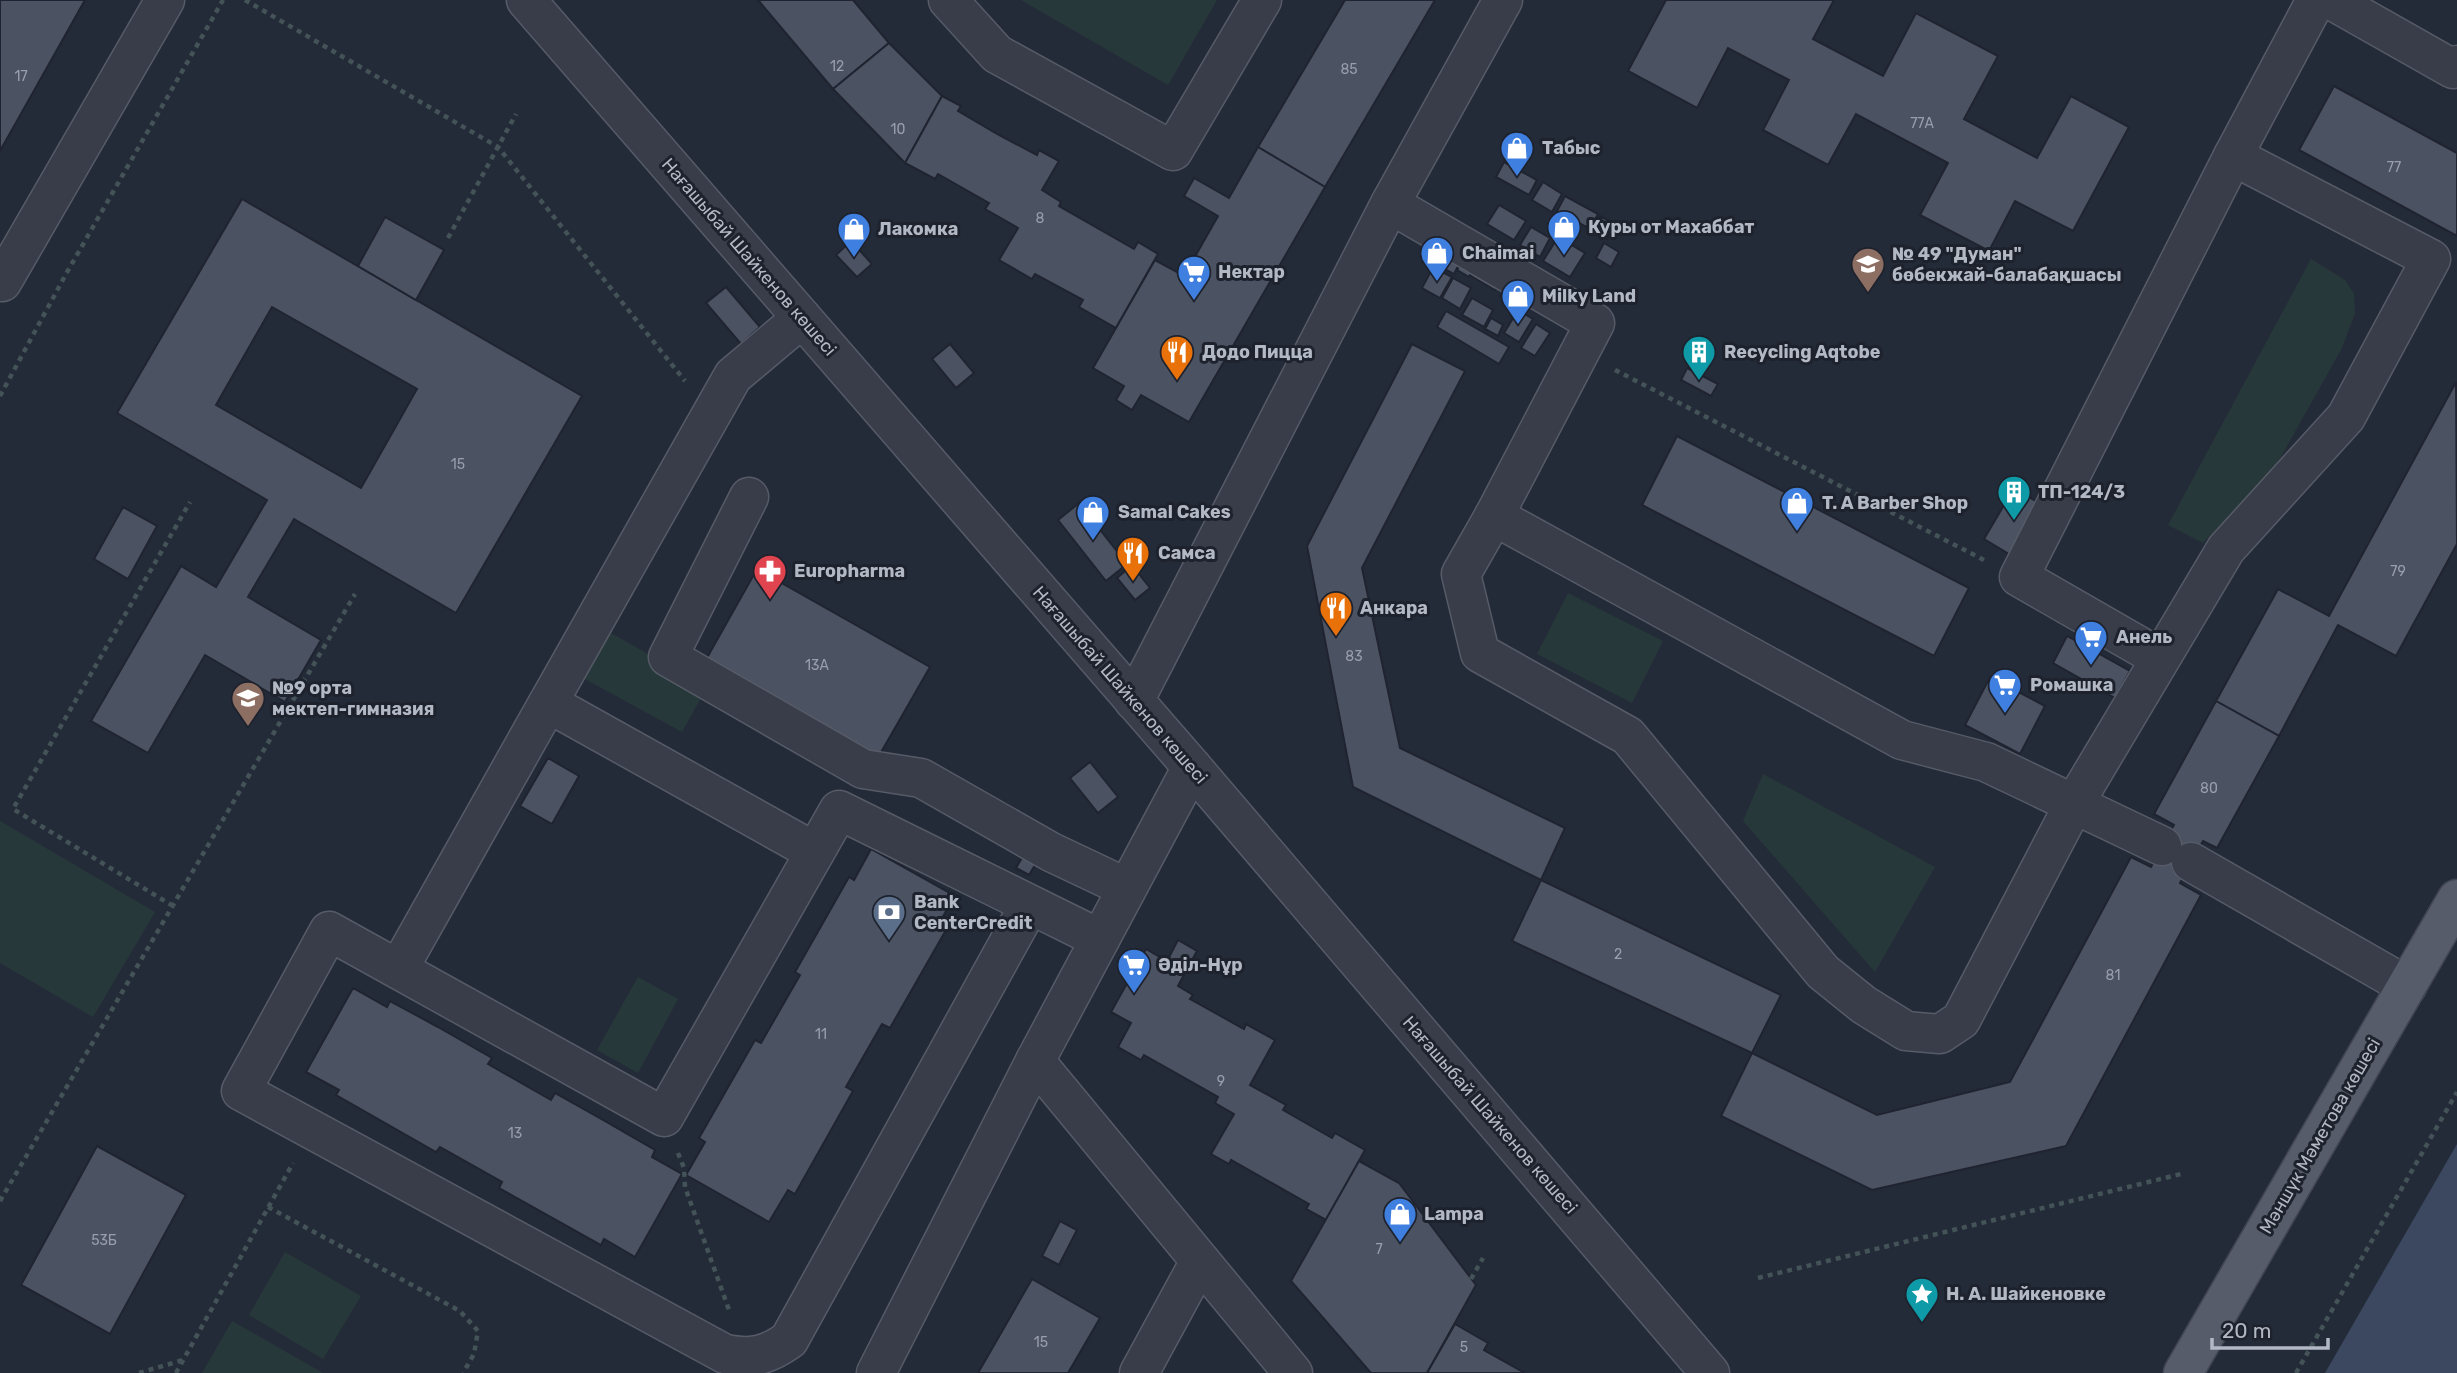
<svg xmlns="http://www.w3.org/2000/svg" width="2457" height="1373" font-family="Rubik,sans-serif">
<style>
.green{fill:#27383a}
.water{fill:#3b4860}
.building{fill:#4b5262;stroke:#1f2430;stroke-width:2;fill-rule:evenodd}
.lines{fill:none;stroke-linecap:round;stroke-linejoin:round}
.minor-casing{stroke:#565b67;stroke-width:41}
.major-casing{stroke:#414652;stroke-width:41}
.path{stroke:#445357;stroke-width:4.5;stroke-dasharray:5 5;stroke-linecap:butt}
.minor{stroke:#383d49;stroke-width:38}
.major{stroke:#565c69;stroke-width:38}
.labels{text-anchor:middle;stroke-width:6;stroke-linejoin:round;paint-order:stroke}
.number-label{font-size:14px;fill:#999eac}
.poi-label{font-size:18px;font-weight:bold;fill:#b3b8c5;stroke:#1d222d;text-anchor:start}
.street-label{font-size:18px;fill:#b3b8c5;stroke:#1d222d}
</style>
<rect width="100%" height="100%" fill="#242b38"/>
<g class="green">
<path d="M1021 0H1217L1168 85Z"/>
<path d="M2311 259 2345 280 2354 294 2355 313 2342 348 2273 471 2203 543 2168 525Z"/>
<path d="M1568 593 1663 641 1632 703 1537 654Z"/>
<path d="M609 632 707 687 682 732 583 678Z"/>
<path d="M1763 774 1935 867 1875 972 1743 821Z"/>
<path d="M0 821 155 912 93 1017 0 963Z"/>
<path d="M638 977 678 999 638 1073 597 1050Z"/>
<path d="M285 1252 361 1296 323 1359 249 1315Z"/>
<path d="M232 1321 323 1373H202Z"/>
</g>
<path class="water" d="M2457 1144V1373H2325Z"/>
<g class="building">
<path d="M0 0H85L0 151Z"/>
<path d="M758 0H853L889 43 833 89Z"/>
<path d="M1345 0H1435L1325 187 1258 147Z"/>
<path d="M1666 0H1834L1813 39 1883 76 1916 13 1998 56 1964 119 2037 158 2071 96 2129 127 2073 231 2015 201 1989 251 1920 215 1948 163 1856 114 1828 165 1763 130 1789 80 1728 48 1697 108 1628 71Z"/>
<path d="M889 43 942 96 905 163 833 89Z"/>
<path d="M2334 86 2457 153V236L2299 150Z"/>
<path d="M942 96 961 106 958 111 997 134 1037 155 1039 150 1059 161 1042 190 1061 202 1059 206 1134 249 1138 242 1158 254 1116 328 1079 307 1083 300 1035 274 1032 279 999 260 1018 228 985 209 989 203 938 174 935 179 905 163Z"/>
<path d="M1258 147 1325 187 1189 422 1141 395 1132 410 1116 400 1124 386 1093 368 1155 260 1184 276 1218 216 1184 196 1194 178 1229 198Z"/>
<path d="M1504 162 1537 180 1529 195 1496 177Z"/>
<path d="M1543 182 1562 194 1552 212 1532 200Z"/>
<path d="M1565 196 1598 214 1590 229 1557 211Z"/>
<path d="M242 199 582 396 456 613 294 519 248 597 321 640 285 702 205 655 148 753 91 721 181 566 216 587 267 500 117 413ZM272 307 417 389 361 488 216 405Z"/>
<path d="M1499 205 1526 221 1514 240 1487 224Z"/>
<path d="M1600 216 1615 224 1607 239 1592 231Z"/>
<path d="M385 217 444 250 416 300 358 266Z"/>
<path d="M1531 227 1550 238 1540 257 1520 245Z"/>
<path d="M1558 237 1585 253 1570 277 1543 261Z"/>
<path d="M851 241 872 264 857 277 836 255Z"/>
<path d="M1604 243 1619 252 1611 267 1596 258Z"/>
<path d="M1447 244 1465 253 1454 274 1436 264Z"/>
<path d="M1465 257 1477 263 1469 277 1457 270Z"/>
<path d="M1478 265 1502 280 1495 290 1471 276Z"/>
<path d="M1433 267 1452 277 1440 298 1422 288Z"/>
<path d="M1453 278 1471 288 1460 309 1442 298Z"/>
<path d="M1509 283 1530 295 1522 309 1500 296Z"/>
<path d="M726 287 760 327 741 344 706 303Z"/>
<path d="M1472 298 1493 310 1484 327 1462 315Z"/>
<path d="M1518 310 1533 319 1519 342 1504 333Z"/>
<path d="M1446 311 1509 347 1499 364 1437 327Z"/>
<path d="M1491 318 1503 325 1498 336 1485 329Z"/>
<path d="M1536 324 1550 333 1535 356 1521 348Z"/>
<path d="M950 344 974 373 956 388 932 359Z"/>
<path d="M1412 344 1465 371 1362 568 1400 748 1565 828 1541 880 1353 787 1307 546Z"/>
<path d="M1687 368 1718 384 1711 396 1681 380Z"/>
<path d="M2456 382 2457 544 2396 656 2338 625 2279 736 2216 701 2278 589 2329 616Z"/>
<path d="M1677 436 1969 588 1934 656 1642 505Z"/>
<path d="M2014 488 2044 506 2014 557 1984 539Z"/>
<path d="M1079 503 1127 564 1106 581 1058 520Z"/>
<path d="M123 507 157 526 128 579 94 559Z"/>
<path d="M1132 565 1150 588 1135 600 1117 578Z"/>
<path d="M757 569 930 667 876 761 704 663Z"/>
<path d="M2067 636 2130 671 2115 698 2053 663Z"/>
<path d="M1990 677 2045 706 2020 754 1965 725Z"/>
<path d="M2216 701 2279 736 2217 848 2203 841 2191 862 2162 846 2174 825 2154 814Z"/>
<path d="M548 758 579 776 552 824 520 806Z"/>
<path d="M1090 762 1118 797 1098 813 1070 778Z"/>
<path d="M2162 846 2191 862 2180 883 2201 895 2066 1146 1872 1190 1721 1116 1752 1053 1877 1115 2010 1082 2131 857 2151 867Z"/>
<path d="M871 849 955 896 938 925 946 930 890 1028 882 1024 846 1087 853 1091 795 1194 788 1190 769 1222 686 1175 705 1142 699 1138 755 1040 761 1043 800 975 795 972 849 877 854 880Z"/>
<path d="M1027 849 1040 857 1029 875 1016 868Z"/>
<path d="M1541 880 1781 995 1752 1053 1512 941Z"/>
<path d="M1178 940 1197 951 1178 986 1193 995 1190 999 1244 1029 1246 1024 1275 1040 1250 1085 1286 1105 1283 1110 1332 1138 1335 1133 1365 1150 1326 1220 1306 1209 1309 1204 1231 1160 1229 1164 1211 1154 1234 1114 1215 1103 1218 1097 1144 1055 1141 1060 1118 1047 1131 1023 1111 1012 1146 949 1167 961Z"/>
<path d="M353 988 387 1007 390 1001 438 1027 492 1058 488 1064 551 1100 555 1093 603 1120 655 1150 652 1157 682 1174 635 1257 604 1239 601 1245 499 1188 502 1182 440 1147 436 1152 336 1095 339 1090 306 1072Z"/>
<path d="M97 1146 186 1195 110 1334 21 1285Z"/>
<path d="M1359 1161 1399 1183 1476 1285 1427 1373H1371L1291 1281Z"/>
<path d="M1060 1221 1077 1230 1059 1265 1042 1256Z"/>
<path d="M1032 1279 1100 1318 1068 1373H978Z"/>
<path d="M1455 1324 1488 1343 1484 1350 1525 1373H1427Z"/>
</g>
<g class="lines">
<defs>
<g id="minor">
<path d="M526 0 1192 767 1710 1373"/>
<path d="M948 0 997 54 1173 151 1262 0"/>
<path d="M2331 0 2453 69 2457 65"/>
<path d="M1390 204 1595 323 1494 516 1461 574 1480 653 1628 736 1823 972 1864 1005 1906 1031 1940 1034 1961 1020 2074 804 2226 549 2346 417 2431 259 2233 156"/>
<path d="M0 280 2 282 165 0"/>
<path d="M749 497 668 657 863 769 921 778 1051 852 1127 888"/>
<path d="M1494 516 1902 740 1986 762 2162 846"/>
<path d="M2160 658 2019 577 2233 156 2316 0"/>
<path d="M1134 701 1390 204 1503 0"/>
<path d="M548 703 733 376 802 318"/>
<path d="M2191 862 2407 986"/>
<path d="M1029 906 789 1340C766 1356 753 1359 725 1354L241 1091 329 931 664 1117 839 810 1100 939"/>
<path d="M399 968 548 703 815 852"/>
<path d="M1035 1061 1293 1373"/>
<path d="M876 1373 1035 1061 1192 767"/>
<path d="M1139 1373 1200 1261"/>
</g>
<path id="major" d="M2183 1373 2457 899"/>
</defs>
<use href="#minor" class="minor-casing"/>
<use href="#major" class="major-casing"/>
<g class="path">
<path d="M245 0 498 147 685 381"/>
<path d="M448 238 516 114"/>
<path d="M1615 370 1984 560"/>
<path d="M0 396 66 274 223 0"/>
<path d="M173 906 13 809 190 502"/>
<path d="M678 1153 684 1168 685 1187 729 1310"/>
<path d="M0 1201 355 594"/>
<path d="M268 1207 460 1311 478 1331 474 1354 463 1373"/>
<path d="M1758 1278 2181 1174"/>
<path d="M1471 1279 1483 1258"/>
<path d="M139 1373 183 1360"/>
<path d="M176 1373 293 1163"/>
<path d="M2296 1373 2457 1092"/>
</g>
<use href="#minor" class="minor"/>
<use href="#major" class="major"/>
</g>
<defs>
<symbol id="shop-pin" viewBox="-11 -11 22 30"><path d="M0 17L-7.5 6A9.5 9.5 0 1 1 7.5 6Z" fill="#3f7fe0" stroke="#1d222d"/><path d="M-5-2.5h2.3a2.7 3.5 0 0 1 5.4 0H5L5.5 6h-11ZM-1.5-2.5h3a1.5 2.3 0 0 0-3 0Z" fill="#fff"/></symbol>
<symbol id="school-pin" viewBox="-11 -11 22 30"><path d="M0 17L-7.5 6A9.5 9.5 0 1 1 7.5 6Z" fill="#8d6e63" stroke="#1d222d"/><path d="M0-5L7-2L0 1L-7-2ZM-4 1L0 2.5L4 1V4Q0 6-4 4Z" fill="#fff"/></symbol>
<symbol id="supermarket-pin" viewBox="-11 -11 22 30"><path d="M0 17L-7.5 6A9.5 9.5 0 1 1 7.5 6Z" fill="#3f7fe0" stroke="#1d222d"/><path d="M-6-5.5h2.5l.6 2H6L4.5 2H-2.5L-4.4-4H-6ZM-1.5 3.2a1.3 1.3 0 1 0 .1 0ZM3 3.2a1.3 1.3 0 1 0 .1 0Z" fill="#fff"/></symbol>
<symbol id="restaurant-pin" viewBox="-11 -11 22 30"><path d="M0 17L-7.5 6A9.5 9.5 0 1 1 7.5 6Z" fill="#e8710a" stroke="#1d222d"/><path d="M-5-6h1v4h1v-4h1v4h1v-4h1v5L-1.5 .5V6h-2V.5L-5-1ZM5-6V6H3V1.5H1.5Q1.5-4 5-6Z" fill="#fff"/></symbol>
<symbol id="building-pin" viewBox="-11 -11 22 30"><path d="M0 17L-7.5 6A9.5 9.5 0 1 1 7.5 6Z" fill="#0f9aa8" stroke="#1d222d"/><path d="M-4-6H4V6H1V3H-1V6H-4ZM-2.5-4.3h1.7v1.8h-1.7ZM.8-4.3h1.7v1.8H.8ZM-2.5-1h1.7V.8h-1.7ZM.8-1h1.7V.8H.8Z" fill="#fff"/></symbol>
<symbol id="pharmacy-pin" viewBox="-11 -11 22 30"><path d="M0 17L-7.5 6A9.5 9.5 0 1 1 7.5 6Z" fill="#e0444e" stroke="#1d222d"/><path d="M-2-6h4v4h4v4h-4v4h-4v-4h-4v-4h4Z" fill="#fff"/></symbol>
<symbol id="bank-pin" viewBox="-11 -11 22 30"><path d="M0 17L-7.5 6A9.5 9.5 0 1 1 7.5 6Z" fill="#5c6f8a" stroke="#1d222d"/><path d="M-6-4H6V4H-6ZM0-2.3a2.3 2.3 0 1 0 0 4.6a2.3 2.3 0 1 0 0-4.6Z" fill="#fff"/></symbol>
<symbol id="sight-pin" viewBox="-11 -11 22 30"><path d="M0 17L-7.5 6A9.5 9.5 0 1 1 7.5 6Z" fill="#0f9aa8" stroke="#1d222d"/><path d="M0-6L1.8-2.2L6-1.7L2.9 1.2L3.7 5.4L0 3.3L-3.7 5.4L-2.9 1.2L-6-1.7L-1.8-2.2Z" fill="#fff"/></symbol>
</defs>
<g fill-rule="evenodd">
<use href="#shop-pin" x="1498" y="129" width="38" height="52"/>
<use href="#shop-pin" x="1545" y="208" width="38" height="52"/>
<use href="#shop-pin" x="835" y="210" width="38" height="52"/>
<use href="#shop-pin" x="1418" y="234" width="38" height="52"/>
<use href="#school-pin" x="1849" y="245" width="38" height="52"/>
<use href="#supermarket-pin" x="1175" y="253" width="38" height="52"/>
<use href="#shop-pin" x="1499" y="277" width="38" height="52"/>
<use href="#restaurant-pin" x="1158" y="333" width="38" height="52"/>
<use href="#building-pin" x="1680" y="333" width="38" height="52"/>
<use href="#building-pin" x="1995" y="473" width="38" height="52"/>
<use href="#shop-pin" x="1778" y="484" width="38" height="52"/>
<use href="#shop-pin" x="1074" y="493" width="38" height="52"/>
<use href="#restaurant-pin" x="1114" y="534" width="38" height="52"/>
<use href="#pharmacy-pin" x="751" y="552" width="38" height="52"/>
<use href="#restaurant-pin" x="1317" y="589" width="38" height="52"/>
<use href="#supermarket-pin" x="2072" y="618" width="38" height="52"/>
<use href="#supermarket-pin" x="1986" y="666" width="38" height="52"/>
<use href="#school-pin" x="229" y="679" width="38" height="52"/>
<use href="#bank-pin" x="870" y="893" width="38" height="52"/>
<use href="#supermarket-pin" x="1115" y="946" width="38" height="52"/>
<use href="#shop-pin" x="1381" y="1195" width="38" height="52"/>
<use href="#sight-pin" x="1903" y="1275" width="38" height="52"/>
</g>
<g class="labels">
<g class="number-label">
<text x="837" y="71">12</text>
<text x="1349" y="74">85</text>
<text x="21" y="81">17</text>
<text x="1922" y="128">77А</text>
<text x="898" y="134">10</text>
<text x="2394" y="172">77</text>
<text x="1040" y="223">8</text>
<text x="458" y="469">15</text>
<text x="2398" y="576">79</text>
<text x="1354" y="661">83</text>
<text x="817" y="670">13А</text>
<text x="2209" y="793">80</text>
<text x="1618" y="959">2</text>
<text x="2113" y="980">81</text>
<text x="821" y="1039">11</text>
<text x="1221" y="1086">9</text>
<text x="515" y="1138">13</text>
<text x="104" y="1245">53Б</text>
<text x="1379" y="1254">7</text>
<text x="1041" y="1347">15</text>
<text x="1464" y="1352">5</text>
</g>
<g class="poi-label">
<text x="1542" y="154">Табыс</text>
<text x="1588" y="233">Куры от Махаббат</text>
<text x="878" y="235">Лакомка</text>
<text x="1462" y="259">Chaimai</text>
<text x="1892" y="260">№ 49 "Думан"<tspan x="1892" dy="21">бөбекжай-балабақшасы</tspan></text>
<text x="1218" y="278">Нектар</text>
<text x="1542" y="302">Milky Land</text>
<text x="1202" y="358">Додо Пицца</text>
<text x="1724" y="358">Recycling Aqtobe</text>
<text x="2038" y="498">ТП-124/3</text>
<text x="1822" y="509">T. A Barber Shop</text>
<text x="1118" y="518">Samal Cakes</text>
<text x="1158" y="559">Самса</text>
<text x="794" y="577">Europharma</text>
<text x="1360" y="614">Анкара</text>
<text x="2116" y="643">Анель</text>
<text x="2030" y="691">Ромашка</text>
<text x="272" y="694">№9 орта<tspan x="272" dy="21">мектеп-гимназия</tspan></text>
<text x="914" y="908">Bank<tspan x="914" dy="21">CenterCredit</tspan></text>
<text x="1158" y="971">Әділ-Нұр</text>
<text x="1424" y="1220">Lampa</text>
<text x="1946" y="1300">Н. А. Шайкеновке</text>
</g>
<g class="street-label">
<text transform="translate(749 257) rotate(49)" y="6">Нағашыбай Шайкенов көшесі</text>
<text transform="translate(1120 685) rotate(49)" y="6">Нағашыбай Шайкенов көшесі</text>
<text transform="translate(1490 1115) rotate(49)" y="6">Нағашыбай Шайкенов көшесі</text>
<text transform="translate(2320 1136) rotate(-60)" y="6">Мәншүк Мәметова көшесі</text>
</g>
</g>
<path d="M2212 1338v10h116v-10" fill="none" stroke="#b3b8c5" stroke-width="3.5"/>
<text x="2222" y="1338" font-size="21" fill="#b3b8c5" stroke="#1d222d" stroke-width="5" paint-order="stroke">20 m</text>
</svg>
